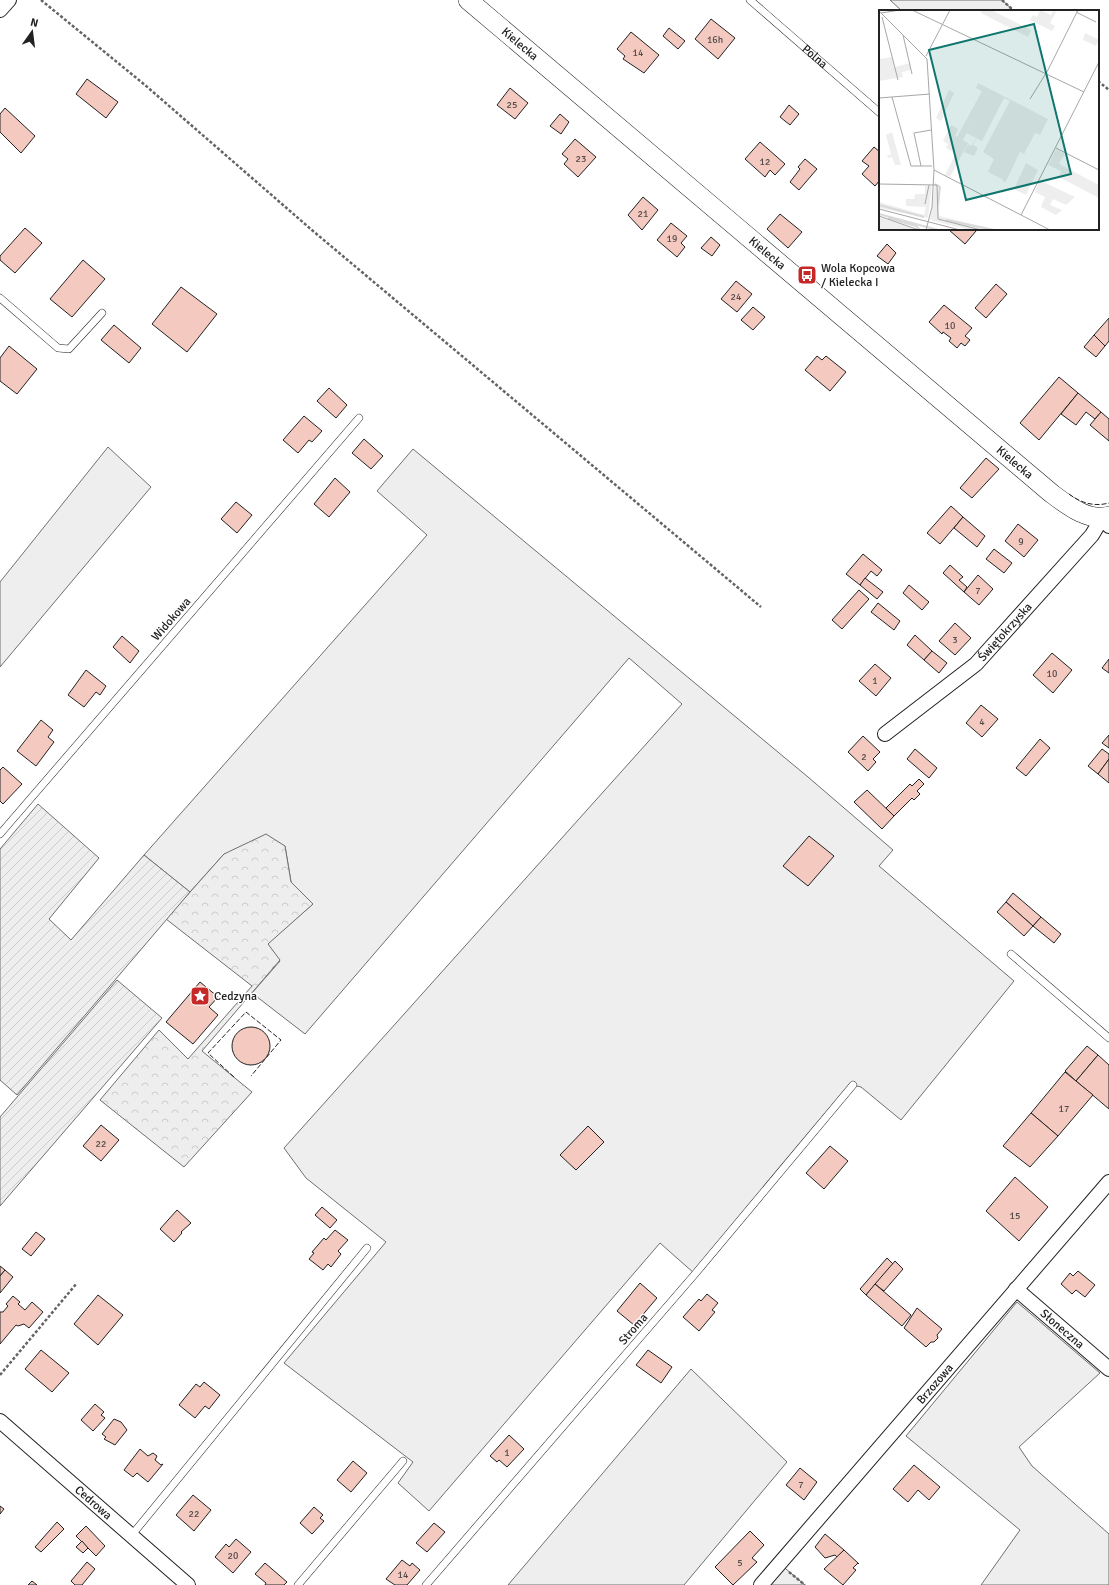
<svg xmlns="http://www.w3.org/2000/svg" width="1109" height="1585" font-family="Signika,sans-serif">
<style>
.grass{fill:#eee;stroke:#6f6f6f}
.forest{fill:url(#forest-crowns);stroke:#6f6f6f}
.garden{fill:url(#garden-furrows);stroke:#6f6f6f}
.building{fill:#f3c9c0;stroke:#222}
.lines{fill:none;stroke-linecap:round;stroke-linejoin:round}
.lane-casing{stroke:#222;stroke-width:8}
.street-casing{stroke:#222;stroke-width:16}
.secondary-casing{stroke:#222;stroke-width:20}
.path{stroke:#646464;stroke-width:2.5;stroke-dasharray:3 2;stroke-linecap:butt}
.lane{stroke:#fff;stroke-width:7}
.street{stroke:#fff;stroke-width:14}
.secondary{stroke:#fff;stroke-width:19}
.fence{stroke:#222;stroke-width:1;stroke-dasharray:5 2;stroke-linecap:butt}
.labels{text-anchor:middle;stroke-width:3;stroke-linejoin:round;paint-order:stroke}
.number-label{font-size:10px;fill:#564c4a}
.street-label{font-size:12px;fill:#222;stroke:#fff}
.poi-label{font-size:12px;fill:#222;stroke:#fff;text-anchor:start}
.inset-river{fill:none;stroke:#d9d9d9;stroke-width:2}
.inset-road{fill:none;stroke:#a7a7a7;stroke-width:1}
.view{fill:#0f766e;fill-opacity:0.15;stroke:#0f766e;stroke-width:2}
.inset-edge{fill:none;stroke:#222;stroke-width:2}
</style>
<defs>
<pattern id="forest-crowns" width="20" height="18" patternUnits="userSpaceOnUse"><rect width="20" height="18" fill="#eee"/><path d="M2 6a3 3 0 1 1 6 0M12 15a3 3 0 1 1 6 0" fill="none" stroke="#ccc"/></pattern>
<pattern id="garden-furrows" width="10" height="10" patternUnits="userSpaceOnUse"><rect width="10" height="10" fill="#eee"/><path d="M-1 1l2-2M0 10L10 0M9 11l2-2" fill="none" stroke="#ccc"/></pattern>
</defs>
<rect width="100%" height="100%" fill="#fff"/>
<g class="grass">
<path d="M890 0H1002L1014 11H902Z"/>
<path d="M108 447 151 487 0 667V582Z"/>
<path d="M413 449 808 777 893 850 879 866 1014 981 901 1120 861 1087 853 1085 695 1274 660 1243 429 1511 398 1483 413 1462 284 1363 386 1242 306 1178 284 1148 682 704 629 658 305 1034 252 993 280 961 267 944 313 904 291 882 285 846 224 854 190 892 144 855 427 535 377 491Z"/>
<path d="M1017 1302 1100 1373 1019 1447 1032 1466 1109 1534V1585H981L1020 1530 906 1436Z"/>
<path d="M691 1369 787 1462 684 1585H508Z"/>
<path d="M780 1564 805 1585H764Z"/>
</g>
<path class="forest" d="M266 834 285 846 291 882 313 904 268 944 280 960 202 1051 252 1092 184 1167 100 1100 159 1030 188 1059 252 986 166 919 224 854Z"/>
<g class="garden">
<path d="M38 804 99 858 49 919 71 940 144 855 190 892 17 1095 0 1080V849Z"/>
<path d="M117 980 162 1018 0 1206V1117Z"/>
</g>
<g class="building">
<path d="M711 19 735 38 718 59 695 39Z"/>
<path d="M669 28 685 41 678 49 663 36Z"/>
<path d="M631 32 659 55 644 73 623 59 625 56 617 49Z"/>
<path d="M87 79 118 102 106 118 76 94Z"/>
<path d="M510 88 528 103 515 119 497 105Z"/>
<path d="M789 105 799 114 790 125 780 117Z"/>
<path d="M5 108 35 136 21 153 0 132V114Z"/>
<path d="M560 114 569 122 561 134 550 126Z"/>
<path d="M575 139 596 157 578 177 564 164 568 159 562 154Z"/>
<path d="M760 142 785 164 775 175 770 170 765 177 745 159Z"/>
<path d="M874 147 880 152V180L875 186 862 174 869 166 862 161Z"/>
<path d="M805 159 817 169 799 190 790 182 800 169 798 167Z"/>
<path d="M643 197 658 210 642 230 628 215Z"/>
<path d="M780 214 802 232 788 248 767 229Z"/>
<path d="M671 223 687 236 681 243 685 247 677 257 657 240Z"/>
<path d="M25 228 42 243 15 273 0 260V256Z"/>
<path d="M950 229H973L976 231 965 244 949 230Z"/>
<path d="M711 237 720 245 712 256 701 248Z"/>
<path d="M887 244 896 253 888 264 877 256Z"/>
<path d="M83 260 105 279 72 317 50 299Z"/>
<path d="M809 270 814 273 812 276 808 272Z"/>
<path d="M736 281 752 294 737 312 721 299Z"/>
<path d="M996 284 1007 294 986 318 975 308Z"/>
<path d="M181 287 217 314 187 352 152 324Z"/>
<path d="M944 305 972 328 965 336 970 340 965 346 961 343 957 348 949 341 951 338 943 332 942 334 929 322Z"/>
<path d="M753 307 765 317 753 330 741 320Z"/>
<path d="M1109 318V341L1105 346 1094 335Z"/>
<path d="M114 325 141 348 129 363 101 340Z"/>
<path d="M1094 335 1105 346 1096 357 1084 347Z"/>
<path d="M9 346 37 369 17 394 0 381V358Z"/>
<path d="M817 356 822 360 826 356 846 372 830 391 805 370Z"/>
<path d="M1059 377 1078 393 1039 440 1020 423Z"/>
<path d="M329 388 347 405 336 418 317 401Z"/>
<path d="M1078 393 1101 412 1095 419 1086 412 1076 425 1061 414Z"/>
<path d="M1101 412 1109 419V441L1090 425Z"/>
<path d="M304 416 322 431 312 442 309 440 298 453 283 440Z"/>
<path d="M364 439 383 456 371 469 352 453Z"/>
<path d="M986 458 999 469 972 498 960 488Z"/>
<path d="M335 478 350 492 329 517 314 504Z"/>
<path d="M236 502 252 515 237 533 221 519Z"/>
<path d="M951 506 963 517 940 544 927 533Z"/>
<path d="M963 517 985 536 977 547 954 528Z"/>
<path d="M1018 524 1038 540 1024 557 1005 541Z"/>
<path d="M994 549 1012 563 1004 573 986 559Z"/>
<path d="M863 554 882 570 877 576 871 571 860 585 846 574Z"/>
<path d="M950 565 963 577 959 580 967 587 964 592 943 573Z"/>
<path d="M978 575 993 589 979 605 964 592Z"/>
<path d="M865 578 883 592 877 599 860 585Z"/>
<path d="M909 585 929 602 922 610 903 593Z"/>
<path d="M859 590 869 599 842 629 832 620Z"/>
<path d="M878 603 900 621 894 630 871 612Z"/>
<path d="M955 623 971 638 955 655 939 641Z"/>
<path d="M915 635 932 651 924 660 907 645Z"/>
<path d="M122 636 139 651 130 663 113 647Z"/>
<path d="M932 651 947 663 939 673 924 660Z"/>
<path d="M1052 653 1072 670 1053 693 1033 675Z"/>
<path d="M1109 659V673L1102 668Z"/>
<path d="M875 664 891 678 876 696 859 681Z"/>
<path d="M86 670 106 686 100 695 96 692 84 707 68 695Z"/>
<path d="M981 705 998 719 982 737 966 723Z"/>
<path d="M41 720 53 730 48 737 54 742 36 766 17 751Z"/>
<path d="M1109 735V748L1102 743Z"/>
<path d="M863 736 880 752 873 759 876 762 868 771 848 752Z"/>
<path d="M1040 739 1050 748 1026 776 1016 768Z"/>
<path d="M915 749 937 768 929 778 907 759Z"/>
<path d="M1102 749 1109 754V759L1098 774 1088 766Z"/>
<path d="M1109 759V783L1098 774Z"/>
<path d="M3 767 22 784 3 804 0 801V770Z"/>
<path d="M919 779 924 784 917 791 920 794 914 800 912 798 894 816 886 808 910 784 912 786Z"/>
<path d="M867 790 894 816 882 829 854 802Z"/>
<path d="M809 836 834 856 808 886 783 866Z"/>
<path d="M1013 893 1041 917 1033 926 1006 902Z"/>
<path d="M1006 902 1033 926 1024 936 997 912Z"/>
<path d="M1041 917 1061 934 1054 943 1033 926Z"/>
<path d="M200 982 218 997 209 1007 218 1015 193 1044 166 1022Z"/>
<circle cx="251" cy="1046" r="19"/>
<path d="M1087 1046 1098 1055 1076 1081 1065 1071Z"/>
<path d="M1098 1055 1109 1065V1109L1076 1081Z"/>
<path d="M1065 1072 1093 1095 1058 1136 1031 1113Z"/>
<path d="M1031 1113 1058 1136 1030 1167 1003 1146Z"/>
<path d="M101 1125 119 1140 101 1161 83 1146Z"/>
<path d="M588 1126 604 1142 576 1170 560 1155Z"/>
<path d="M830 1146 848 1161 824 1189 806 1173Z"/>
<path d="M1015 1177 1048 1207 1019 1241 986 1211Z"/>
<path d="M322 1207 337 1220 330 1228 315 1215Z"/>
<path d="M177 1210 191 1223 181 1232 182 1233 174 1242 160 1229Z"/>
<path d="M335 1230 348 1240 338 1251 341 1254 331 1267 328 1264 323 1270 309 1259 314 1253 312 1252 324 1238 326 1240Z"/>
<path d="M36 1232 45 1239 31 1256 22 1249Z"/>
<path d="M887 1258 893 1264 866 1295 860 1289Z"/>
<path d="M895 1261 903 1269 884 1291 875 1284Z"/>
<path d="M0 1266 5 1270 0 1276Z"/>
<path d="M5 1270 13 1277 0 1293V1276Z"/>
<path d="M1078 1271 1095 1285 1085 1297 1076 1290 1072 1294 1061 1284 1070 1273 1073 1276Z"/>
<path d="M640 1283 657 1298 634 1325 617 1311Z"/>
<path d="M875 1284 911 1315 902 1326 866 1295Z"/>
<path d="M707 1294 718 1303 712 1310 715 1312 699 1331 683 1317 699 1299 701 1301Z"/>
<path d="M98 1295 123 1315 98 1345 74 1324Z"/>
<path d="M13 1296 20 1302 18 1304 25 1310 32 1302 43 1312 29 1328 24 1324 18 1326 16 1325 0 1344V1312H3L8 1306 6 1304Z"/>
<path d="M917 1308 942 1329 937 1335 938 1338 934 1342H931L926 1347 904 1328Z"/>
<path d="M41 1350 69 1373 52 1392 25 1369Z"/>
<path d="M648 1350 672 1367 661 1383 636 1365Z"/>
<path d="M204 1382 220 1395 209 1409 205 1406 195 1418 179 1405 196 1384 200 1387Z"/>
<path d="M95 1404 104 1412 101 1415 105 1418 93 1431 81 1420Z"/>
<path d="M114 1419 121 1422 127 1430 115 1445 104 1439 106 1437 102 1434Z"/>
<path d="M509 1435 524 1449 507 1467 499 1460 497 1462 490 1456Z"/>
<path d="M140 1449 148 1456 153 1453 157 1456 155 1460 161 1465 163 1464 148 1482 137 1473 133 1477 124 1470Z"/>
<path d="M353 1461 367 1473 351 1492 337 1480Z"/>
<path d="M914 1465 940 1487 929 1500 918 1490 908 1502 893 1489Z"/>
<path d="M800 1468 817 1482 804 1500 786 1485Z"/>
<path d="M193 1495 211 1510 194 1531 176 1515Z"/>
<path d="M0 1506 4 1509 0 1514Z"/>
<path d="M314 1507 323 1515 320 1518 324 1521 312 1534 300 1523Z"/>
<path d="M57 1522 64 1529 41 1552 35 1547Z"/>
<path d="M434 1523 445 1532 427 1552 416 1543Z"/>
<path d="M86 1526 105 1546 96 1556 76 1536Z"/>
<path d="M750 1531 764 1545 752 1558 757 1562 733 1585 715 1567Z"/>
<path d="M825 1534 844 1550 838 1558 835 1555 825 1558 815 1547Z"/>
<path d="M236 1539 251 1552 233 1573 215 1557 226 1544 229 1547Z"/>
<path d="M82 1541 88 1548 83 1553 76 1547Z"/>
<path d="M844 1550 859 1564 858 1563 853 1568 856 1570 843 1585 824 1569Z"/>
<path d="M402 1560 410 1566 412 1563 420 1570 407 1585H395L386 1579Z"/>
<path d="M87 1562 95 1569 82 1585H75L71 1581Z"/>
<path d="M265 1563 287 1582 284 1585H265L266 1583 255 1574Z"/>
<path d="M32 1581 37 1585H28Z"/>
</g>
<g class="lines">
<defs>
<g id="lane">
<path id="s1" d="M750 0 880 113"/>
<path d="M0 298 58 348 69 349 102 313"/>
<path d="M0 834 359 418"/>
<path d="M1011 954 1109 1038"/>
<path d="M131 1536 367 1248"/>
<path d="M298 1585 403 1461"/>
<path d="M426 1585 695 1274 853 1085"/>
</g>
<g id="street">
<path d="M0 10 9 0"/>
<path id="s2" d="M885 734 976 664 1092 535 1102 518 1109 526"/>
<path id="s3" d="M1016 1289 1109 1369"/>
<path id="s4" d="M0 1421 188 1585"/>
<path id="s5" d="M761 1585 1109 1182"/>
</g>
<g id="secondary">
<path id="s6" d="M468 0 1051 493C1067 505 1088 522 1109 516"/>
</g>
</defs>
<use href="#lane" class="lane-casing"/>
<use href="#street" class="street-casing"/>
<use href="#secondary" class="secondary-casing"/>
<g class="path">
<path d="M41 0 145 85 313 231 761 607"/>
<path d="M1002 0 1014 11"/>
<path d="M1098 81 1109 90"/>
<path d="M0 1375 77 1283"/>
<path d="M789 1572 805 1585"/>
</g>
<use href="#lane" class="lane"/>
<use href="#street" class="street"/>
<use href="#secondary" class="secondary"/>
<g class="fence">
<path d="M1069 494C1081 503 1094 507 1109 503"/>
<path d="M234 1077 208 1053 246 1012 281 1040 251 1076"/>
</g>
</g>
<defs>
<symbol id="bus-square" viewBox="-11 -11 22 22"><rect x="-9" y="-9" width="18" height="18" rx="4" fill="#c62828" stroke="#fff"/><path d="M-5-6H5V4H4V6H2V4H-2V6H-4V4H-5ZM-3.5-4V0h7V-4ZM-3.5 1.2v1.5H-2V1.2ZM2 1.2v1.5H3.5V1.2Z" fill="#fff"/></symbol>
<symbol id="sight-square" viewBox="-11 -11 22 22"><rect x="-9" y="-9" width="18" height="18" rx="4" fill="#c62828" stroke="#fff"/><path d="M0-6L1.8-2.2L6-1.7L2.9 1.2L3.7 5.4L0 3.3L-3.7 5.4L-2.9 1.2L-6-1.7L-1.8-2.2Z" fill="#fff"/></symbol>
</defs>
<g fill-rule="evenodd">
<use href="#bus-square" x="796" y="264" width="22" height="22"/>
<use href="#sight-square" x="189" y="985" width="22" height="22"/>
</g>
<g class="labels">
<g class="number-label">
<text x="715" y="43">16h</text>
<text x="638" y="56">14</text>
<text x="512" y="108">25</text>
<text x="581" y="162">23</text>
<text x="765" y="165">12</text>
<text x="643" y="217">21</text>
<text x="672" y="242">19</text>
<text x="736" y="300">24</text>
<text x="950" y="329">10</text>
<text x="1021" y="545">9</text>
<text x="978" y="594">7</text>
<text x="955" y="643">3</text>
<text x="1052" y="677">10</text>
<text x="875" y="684">1</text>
<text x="982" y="725">4</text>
<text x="864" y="760">2</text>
<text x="1064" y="1112">17</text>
<text x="101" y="1147">22</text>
<text x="1015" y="1219">15</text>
<text x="507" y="1456">1</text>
<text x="801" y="1488">7</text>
<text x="194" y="1517">22</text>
<text x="233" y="1559">20</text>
<text x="740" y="1566">5</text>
<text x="403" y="1578">14</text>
</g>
<g class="street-label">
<text dy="4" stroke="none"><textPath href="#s6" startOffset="68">Kielecka</textPath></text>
<text dy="4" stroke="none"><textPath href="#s1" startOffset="86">Polna</textPath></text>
<text dy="4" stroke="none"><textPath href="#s6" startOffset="392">Kielecka</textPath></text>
<text dy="4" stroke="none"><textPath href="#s6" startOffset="716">Kielecka</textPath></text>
<text transform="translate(171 619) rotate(-49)" y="4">Widokowa</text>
<text dy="4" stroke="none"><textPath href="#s2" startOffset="158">Świętokrzyska</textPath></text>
<text transform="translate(633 1329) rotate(-49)" y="4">Stroma</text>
<text dy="4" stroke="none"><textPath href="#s3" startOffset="61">Słoneczna</textPath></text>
<text dy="4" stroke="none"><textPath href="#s5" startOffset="266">Brzozowa</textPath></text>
<text dy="4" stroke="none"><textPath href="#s4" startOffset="124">Cedrowa</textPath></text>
</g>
<g class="poi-label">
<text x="821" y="272">Wola Kopcowa<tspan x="821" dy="14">/ Kielecka I</tspan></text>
<text x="214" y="1000">Cedzyna</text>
</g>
</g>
<g transform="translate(879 10)">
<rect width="220" height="220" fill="#fff"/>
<path d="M103 0H112L152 20 149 27 102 3ZM161 0 172 5 174 1 177 2 171 13 176 16 173 21 151 10 154 5 158 7ZM206 23 220 30 217 36 204 30ZM13 47 16 57 31 53 32 60 23 62 24 67 0 71V49ZM99 73 169 109 161 125 156 123 145 144 141 142 126 173 123 169 109 162 115 149 104 142 131 91 125 88 103 131 97 128 98 117 94 113 89 120 83 118 103 81 97 78ZM70 80 75 83 62 111 57 108ZM13 122 22 155H16L13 147 9 148 8 146 12 144 7 125ZM177 139 186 144 180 153 182 155 220 175V188L180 167 182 161 169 155ZM147 153 159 160 147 185 135 179ZM160 170 196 187 187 195 174 189 171 195 183 200 177 205 162 197 166 187 156 182ZM56 173 61 179 60 206 118 220H91L51 210ZM46 176H53L49 208 0 198V192L45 205 47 197 27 196V189H35L36 184H46ZM0 207 30 216 39 220H0Z" fill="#eee"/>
<path d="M94 113 101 118 97 123 99 124 94 135 99 138 95 146 85 142 89 134 92 136 97 128 87 123Z" fill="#eee"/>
<path d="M72 115 79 119 76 126 78 127 83 118 89 120 84 130 89 133 71 167 66 165 77 143 67 138 69 134 64 131Z" fill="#eee"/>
<path class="inset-river" d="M56 174 61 177 59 194M0 195 45 207M0 204 59 220M9 208 37 216 41 220M67 210 115 220"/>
<path class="inset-road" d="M33 0 205 82M0 1 48 49 55 160 53 197 47 220M197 2 217 12M2 3 21 0M3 7 19 70M24 25 33 64M47 46 71 0M13 87 32 156H53M0 88 51 84M151 89 169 60 199 0M177 138 220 160M42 156 35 123 52 120M55 160 171 220M0 174 58 175 59 209 102 220M46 194 50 175M0 199 81 220M142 205 220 52M0 206 40 220"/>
<path class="view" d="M155 14 192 164 87 190 50 40Z"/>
<rect width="220" height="220" class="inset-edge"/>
</g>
<g transform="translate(32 32) rotate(14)" stroke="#ffffff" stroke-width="3" paint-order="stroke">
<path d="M0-3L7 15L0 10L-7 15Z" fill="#222222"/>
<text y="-6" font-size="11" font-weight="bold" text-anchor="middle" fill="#222222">N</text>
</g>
</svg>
